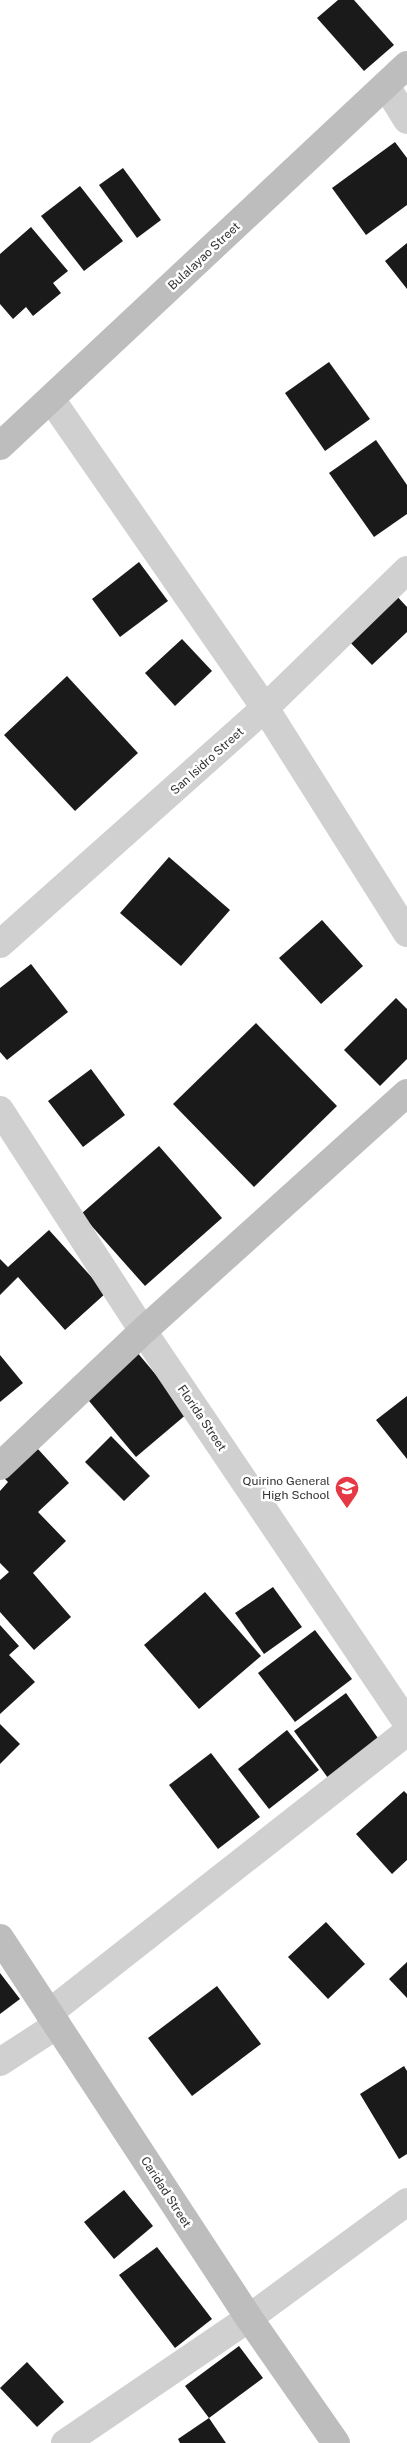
<svg xmlns="http://www.w3.org/2000/svg" width="407" height="2443" font-family="'Public Sans',sans-serif">
<style>
.building{fill:#1a1a1a}
.lines{fill:none;stroke-linecap:round;stroke-linejoin:round}
.street{stroke:#d0d0d0;stroke-width:28}
.secondary{stroke:#bdbdbd;stroke-width:28}
.labels{text-anchor:middle;stroke-width:5;stroke-linejoin:round;paint-order:stroke}
.street-label{font-size:12px;fill:#333;stroke:#fff}
.poi-label{font-size:12px;fill:#333;stroke:#fff;text-anchor:end}
</style>
<rect width="100%" height="100%" fill="#fff"/>
<g class="building">
<path d="M338 0H354L394 45 364 71 317 18Z"/>
<path d="M395 142 407 158V205L366 235 332 188Z"/>
<path d="M123 168 161 220 137 238 99 185Z"/>
<path d="M80 186 123 241 84 271 41 216Z"/>
<path d="M31 227 68 271 53 283 61 293 33 316 26 307 13 319 0 304V254Z"/>
<path d="M407 243V289L385 261Z"/>
<path d="M329 362 370 419 325 451 285 393Z"/>
<path d="M376 440 407 485V514L374 537 329 473Z"/>
<path d="M139 562 168 601 120 637 92 599Z"/>
<path d="M393 592 407 607V632L372 665 345 637Z"/>
<path d="M182 639 212 671 175 706 145 673Z"/>
<path d="M67 676 138 753 75 811 4 735Z"/>
<path d="M169 857 230 910 181 966 120 913Z"/>
<path d="M322 920 363 966 321 1004 279 958Z"/>
<path d="M31 964 68 1012 7 1060 0 1052V988Z"/>
<path d="M396 998 407 1009V1059L380 1086 344 1050Z"/>
<path d="M256 1023 337 1106 254 1187 173 1104Z"/>
<path d="M91 1069 125 1115 83 1147 48 1101Z"/>
<path d="M159 1146 222 1218 145 1286 81 1214Z"/>
<path d="M49 1230 106 1293 65 1330 18 1277 0 1295V1259L8 1267Z"/>
<path d="M136 1351 188 1413 136 1457 84 1395Z"/>
<path d="M0 1355 23 1383 0 1402Z"/>
<path d="M407 1396V1459L376 1420Z"/>
<path d="M111 1436 150 1476 124 1501 85 1462Z"/>
<path d="M37 1448 69 1483 38 1512 66 1541 33 1573 71 1617 34 1650 0 1612V1580L9 1572 0 1563V1491L8 1482 4 1478Z"/>
<path d="M273 1587 302 1627 264 1654 235 1613Z"/>
<path d="M205 1592 261 1656 199 1709 144 1645Z"/>
<path d="M0 1625 19 1646 9 1655 35 1682 0 1714Z"/>
<path d="M315 1630 352 1679 295 1722 258 1673Z"/>
<path d="M346 1693 380 1741 328 1778 294 1731Z"/>
<path d="M0 1724 20 1744 0 1764Z"/>
<path d="M287 1730 319 1770 269 1809 238 1769Z"/>
<path d="M211 1753 260 1817 218 1849 169 1785Z"/>
<path d="M404 1791 407 1794V1860L392 1874 356 1834Z"/>
<path d="M326 1922 365 1964 328 1999 288 1957Z"/>
<path d="M407 1962V1998L389 1979Z"/>
<path d="M0 1973 20 1999 0 2014Z"/>
<path d="M217 1986 261 2044 192 2096 148 2038Z"/>
<path d="M404 2066 407 2071V2154L399 2159 360 2094Z"/>
<path d="M124 2190 153 2226 114 2259 84 2222Z"/>
<path d="M157 2247 212 2319 175 2348 119 2275Z"/>
<path d="M239 2346 263 2378 209 2418 185 2386Z"/>
<path d="M27 2362 64 2402 37 2427 0 2388Z"/>
<path d="M209 2418 226 2443H180L178 2439Z"/>
</g>
<g class="lines">
<g class="street">
<path d="M386 86 407 120"/>
<path d="M51 399 265 708 407 933"/>
<path d="M0 944 265 708 407 570"/>
<path d="M0 1110 143 1331 407 1723"/>
<path d="M49 2013 407 1732"/>
<path d="M0 2062 57 2025"/>
<path d="M65 2443 249 2318 407 2202"/>
</g>
<g class="secondary">
<path d="M0 446 407 65"/>
<path d="M0 1466 143 1331 407 1093"/>
<path d="M0 1938 249 2318 336 2443"/>
</g>
</g>
<defs>
<symbol id="school-pin" viewBox="-11 -11 22 30"><path d="M0 17L-7.5 6A9.5 9.5 0 1 1 7.5 6Z" fill="#e63946" stroke="#fff"/><path d="M0-5L7-2L0 1L-7-2ZM-4 1L0 2.5L4 1V4Q0 6-4 4Z" fill="#fff"/></symbol>
</defs>
<g fill-rule="evenodd">
<use href="#school-pin" x="333" y="1474" width="28" height="38"/>
</g>
<g class="labels">
<g class="street-label">
<text transform="translate(204 256) rotate(-43)" y="4">Bulalayao Street</text>
<text transform="translate(207 761) rotate(-42)" y="4">San Isidro Street</text>
<text transform="translate(202 1418) rotate(56)" y="4">Florida Street</text>
<text transform="translate(166 2192) rotate(57)" y="4">Caridad Street</text>
</g>
<g class="poi-label">
<text x="330" y="1485">Quirino General<tspan x="330" dy="14">High School</tspan></text>
</g>
</g>
</svg>
